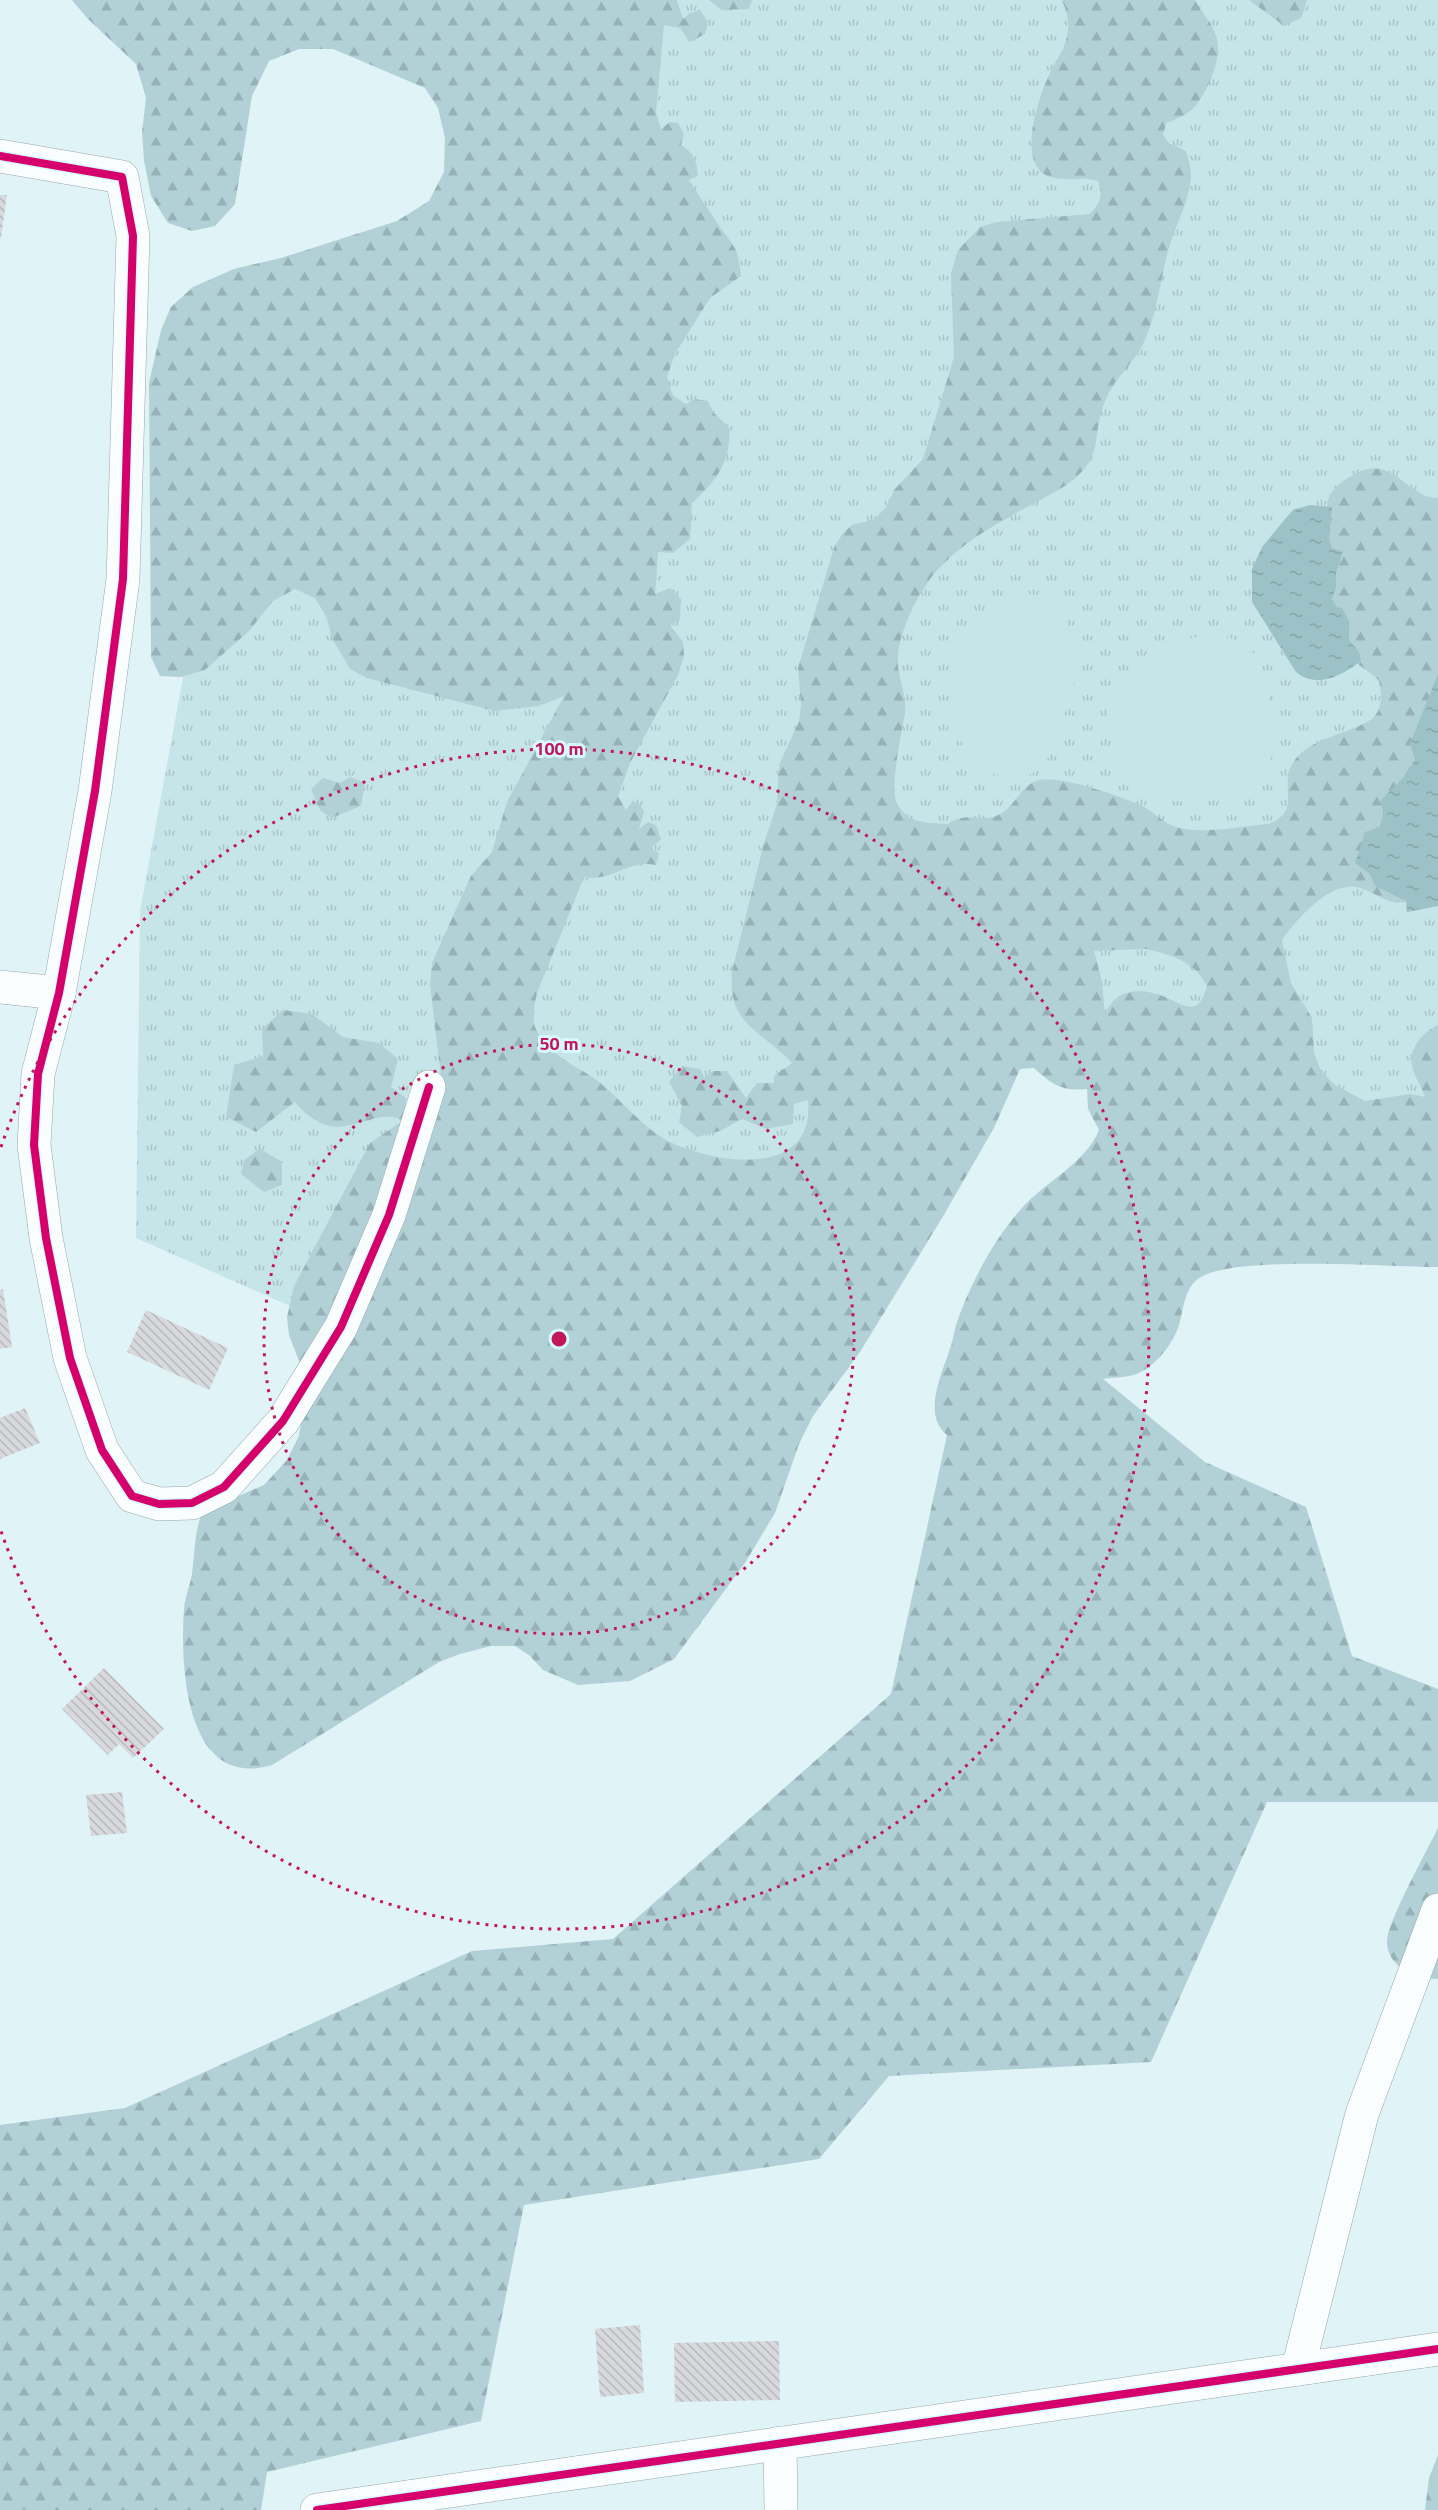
<svg xmlns="http://www.w3.org/2000/svg" width="1438" height="2510" font-family="'Titillium Web',sans-serif">
<style>
.grass{fill:url(#grass-tufts)}
.forest{fill:url(#forest-firs);fill-rule:evenodd}
.pitch{fill:#c6e5e9}
.water{fill:url(#water-ripples)}
.building{fill:url(#building-back-hatch)}
.lines{fill:none;stroke-linecap:round;stroke-linejoin:round}
.street-casing{stroke:#98a7aa;stroke-width:34}
.street{stroke:#fafdfe;stroke-width:33}
.cycleway-casing{stroke:#d7faff;stroke-width:11}
.cycleway{stroke:#d6006c;stroke-width:8}
.ring{fill:none;stroke:#c2185b;stroke-width:3;stroke-dasharray:3 6}
.centre{fill:#c2185b;stroke:#d7faff;stroke-width:3}
.ring-label{font-size:18px;text-anchor:middle;font-weight:bold;fill:#c2185b;stroke:#d7faff;stroke-width:6;stroke-linejoin:round;paint-order:stroke}
</style>
<defs>
<pattern id="grass-tufts" width="24" height="20" patternUnits="userSpaceOnUse" patternTransform="scale(1.5)"><rect width="24" height="20" fill="#c6e5e9"/><path d="M3 7l-1-3M5 7V3M7 7l1-3M15 17l-1-3M17 17v-4M19 17l1-3" fill="none" stroke="#a9c3c7"/></pattern>
<pattern id="forest-firs" width="22" height="20" patternUnits="userSpaceOnUse" patternTransform="scale(1.5)"><rect width="22" height="20" fill="#b1d1d6"/><path d="M5 1l3.5 6h-7zM16 11l3.5 6h-7z" fill="#97b2b7"/></pattern>
<pattern id="water-ripples" width="26" height="14" patternUnits="userSpaceOnUse" patternTransform="scale(1.5)"><rect width="26" height="14" fill="#9cc1c6"/><path d="M2 4q2-2 4 0t4 0M15 11q2-2 4 0t4 0" fill="none" stroke="#85a5a9"/></pattern>
<pattern id="building-back-hatch" width="6" height="6" patternUnits="userSpaceOnUse" patternTransform="scale(1.5)"><rect width="6" height="6" fill="#d8d9dc"/><path d="M-1 5l2 2M0 0l6 6M5-1l2 2" fill="none" stroke="#b8b9bc"/></pattern>
</defs>
<rect width="100%" height="100%" fill="#e0f3f6"/>
<path class="grass" d="M554 0H1438V1229L1025 1010 649 1548 313 1316 136 1238 140 911 208 542 334 478Z"/>
<g class="forest">
<path d="M72 0H677L683 19 690 13 700 10 708 22 705 34 690 42 680 28 664 25 656 113 661 129 670 122 678 123 684 134 681 145C694 153 697 161 698 176L689 180C698 194 707 208 716 221 732 246 738 243 741 276L710 298 675 354 667 377 673 396 686 404 694 399 708 401 714 413 729 427C732 461 716 481 692 503L690 539 673 553 658 552 655 594 670 588 681 599 680 620 670 625 683 642 684 656 678 675 630 763 618 796 626 810 632 802 639 803 644 812 639 829 648 822 656 825 661 839 650 849 659 853 656 865C627 859 614 882 584 877L537 993C535 1004 531 1019 536 1029 540 1037 546 1046 553 1051 565 1062 581 1069 595 1079 618 1096 644 1129 668 1141 714 1164 816 1180 808 1100L794 1104 793 1124 766 1129 742 1119 720 1131 697 1137 679 1122 682 1106 669 1082 682 1066 700 1069 704 1077 713 1071H727L746 1098 757 1083H774V1076L792 1063C760 1029 727 1025 732 971L764 843 777 804 779 765 799 721 801 705 798 668 834 548 843 533 852 525 875 519 887 506 894 490 923 459 954 357 951 274 958 250 980 227 997 222 1090 214C1101 202 1103 196 1098 181 1081 175 1060 184 1044 174 1017 156 1040 92 1052 69 1057 58 1065 49 1067 36 1070 23 1067 12 1062 0H1195C1201 11 1210 21 1215 33 1224 54 1210 86 1197 104 1190 114 1177 119 1166 123L1163 135 1169 143 1186 151C1189 161 1191 168 1191 178 1189 200 1177 223 1170 244 1160 277 1158 315 1142 346 1132 365 1114 379 1106 399 1089 439 1108 456 1065 486 1019 513 963 536 930 579 916 598 900 631 898 655 896 675 907 692 905 713 902 731 889 788 897 803 907 824 928 823 948 824 967 810 984 824 1000 814 1015 806 1019 788 1036 781 1055 773 1118 796 1138 804 1156 811 1162 826 1185 829 1212 833 1241 826 1268 824 1304 811 1277 786 1294 761 1312 736 1348 735 1372 719 1383 708 1382 696 1379 681 1371 672 1358 666 1351 657 1345 649 1330 617 1329 607 1326 590 1323 511 1329 497 1334 485 1353 473 1365 470 1397 461 1408 498 1438 498V722L1413 900C1387 909 1380 892 1356 887 1329 882 1296 920 1282 940L1291 983 1312 1018 1314 1053 1321 1071 1335 1085 1365 1101 1410 1094 1425 1097C1422 1087 1414 1076 1412 1066 1408 1049 1424 1031 1438 1025V1267C1390 1267 1237 1255 1201 1277 1184 1287 1184 1308 1179 1325 1173 1344 1156 1365 1139 1373 1129 1378 1113 1377 1103 1379L1205 1462 1306 1507 1352 1656 1438 1689V1802H1267L1151 2062 889 2076 819 2159 524 2205 481 2421 267 2472 261 2510H0V2125L125 2108 472 1951 613 1939 891 1694 947 1435C923 1415 940 1379 948 1354 953 1343 954 1330 958 1319 972 1280 995 1238 1022 1208 1046 1181 1085 1164 1099 1130L1088 1109 1087 1089C1063 1092 1051 1084 1034 1068L1020 1069 994 1128 942 1218 860 1352 813 1416 799 1444 775 1513 745 1563 674 1659 630 1681 578 1685 543 1670 529 1655 515 1646H491L460 1654 439 1662 272 1765C185 1791 180 1666 184 1609 185 1597 190 1585 192 1574 195 1552 194 1531 203 1511L264 1485 287 1460 299 1436 303 1411 302 1369 289 1335 287 1317 294 1286 370 1143 404 1120C365 1104 340 1155 295 1102L256 1132 226 1117 234 1065 263 1056 262 1029 283 1010 312 1014 343 1037 379 1043 398 1059 391 1087 406 1098 405 1119 442 1085 430 985 432 963 471 876 492 852 507 802 564 696 539 706 494 711 367 678 350 669 333 640 326 616 315 598 295 589 273 601 249 631 205 670 181 677 160 676 151 657 149 383 161 330 171 307 193 287 234 269 281 258 397 221 429 201 444 172 445 138 438 108 425 88 333 49H299L269 61 252 96 235 204 215 226 192 231 168 223 151 196 144 160 142 132 146 98 136 64 88 19ZM1146 949C1172 955 1194 961 1207 986 1198 1020 1184 1004 1162 996 1139 986 1112 991 1105 1016L1102 982 1094 951Z"/>
<path d="M709 0H752L749 9 721 10Z"/>
<path d="M1249 0H1307L1301 18 1284 26Z"/>
<path d="M350 777 365 783 361 806 331 818 320 810 311 789 323 778 340 783Z"/>
<path d="M260 1149 282 1162V1185L264 1192 241 1174 244 1160Z"/>
<path d="M1438 1828V1979C1418 1979 1387 1968 1387 1942 1387 1922 1427 1851 1438 1828Z"/>
<path d="M1438 2455V2510H1425L1429 2478Z"/>
</g>
<g class="pitch">
<path d="M1027 594C1069 593 1080 653 1073 687 1070 701 1063 716 1058 730 1054 743 1050 761 1038 770 1027 778 1006 779 994 774 979 768 969 759 962 743 954 725 950 657 960 640 973 619 1004 601 1027 594Z"/>
<path d="M1205 635C1218 636 1233 637 1244 644 1258 653 1262 673 1267 688 1286 752 1272 799 1197 802 1172 803 1149 796 1130 779 1122 771 1118 758 1113 747 1088 683 1150 644 1205 635Z"/>
</g>
<g class="water">
<path d="M1310 505 1332 507 1329 538 1332 548 1343 552 1336 573V587L1332 599 1337 607 1342 608 1349 621V640L1359 652 1361 661C1341 676 1317 689 1296 672L1252 602V569L1262 547 1286 518 1293 510Z"/>
<path d="M1438 674V906L1407 912 1406 901 1375 886 1370 874 1355 863 1365 832 1380 827 1383 814 1381 800 1405 776 1415 759 1410 744Z"/>
</g>
<g class="building">
<path d="M0 195H7L1 238H0Z"/>
<path d="M3 1289 12 1347 0 1349V1290Z"/>
<path d="M146 1310 228 1348 209 1390 127 1352Z"/>
<path d="M25 1408 40 1443 0 1459V1418Z"/>
<path d="M104 1668 164 1729 133 1758 119 1744 108 1755 62 1709Z"/>
<path d="M122 1792 127 1833 91 1836 86 1795Z"/>
<path d="M640 2325 644 2393 600 2397 595 2329Z"/>
<path d="M779 2341 780 2400 675 2402 674 2343Z"/>
</g>
<g class="lines">
<defs>
<g id="street">
<path d="M0 156 122 177 133 236 123 579 95 791 59 993 38 1074 34 1145 46 1238 70 1358 102 1450 132 1496 159 1504 192 1503 224 1487 283 1421 341 1327 389 1215 429 1087"/>
<path d="M0 987 59 993"/>
<path d="M1298 2369 1362 2114 1438 1910"/>
<path d="M780 2443 781 2510"/>
<path d="M317 2510 1438 2349"/>
</g>
</defs>
<use href="#street" class="street-casing"/>
<use href="#street" class="street"/>
<defs>
<g id="cycleway">
<path d="M0 156 122 177 133 236 123 579 95 791 59 993 38 1074 34 1145 46 1238 70 1358 102 1450 132 1496 159 1504 192 1503 224 1487 283 1421 341 1327 389 1215 429 1087"/>
<path d="M317 2510 1438 2349"/>
</g>
</defs>
<use href="#cycleway" class="cycleway-casing"/>
<use href="#cycleway" class="cycleway"/>
</g>
<g class="ring">
<circle cx="559" cy="1339" r="295"/>
<path d="M1 1147A590 590 0 1 1 1 1531"/>
</g>
<circle cx="559" cy="1339" r="9" class="centre"/>
<g class="ring-label">
<text x="559" y="755">100 m</text>
<text x="559" y="1050">50 m</text>
</g>
</svg>
